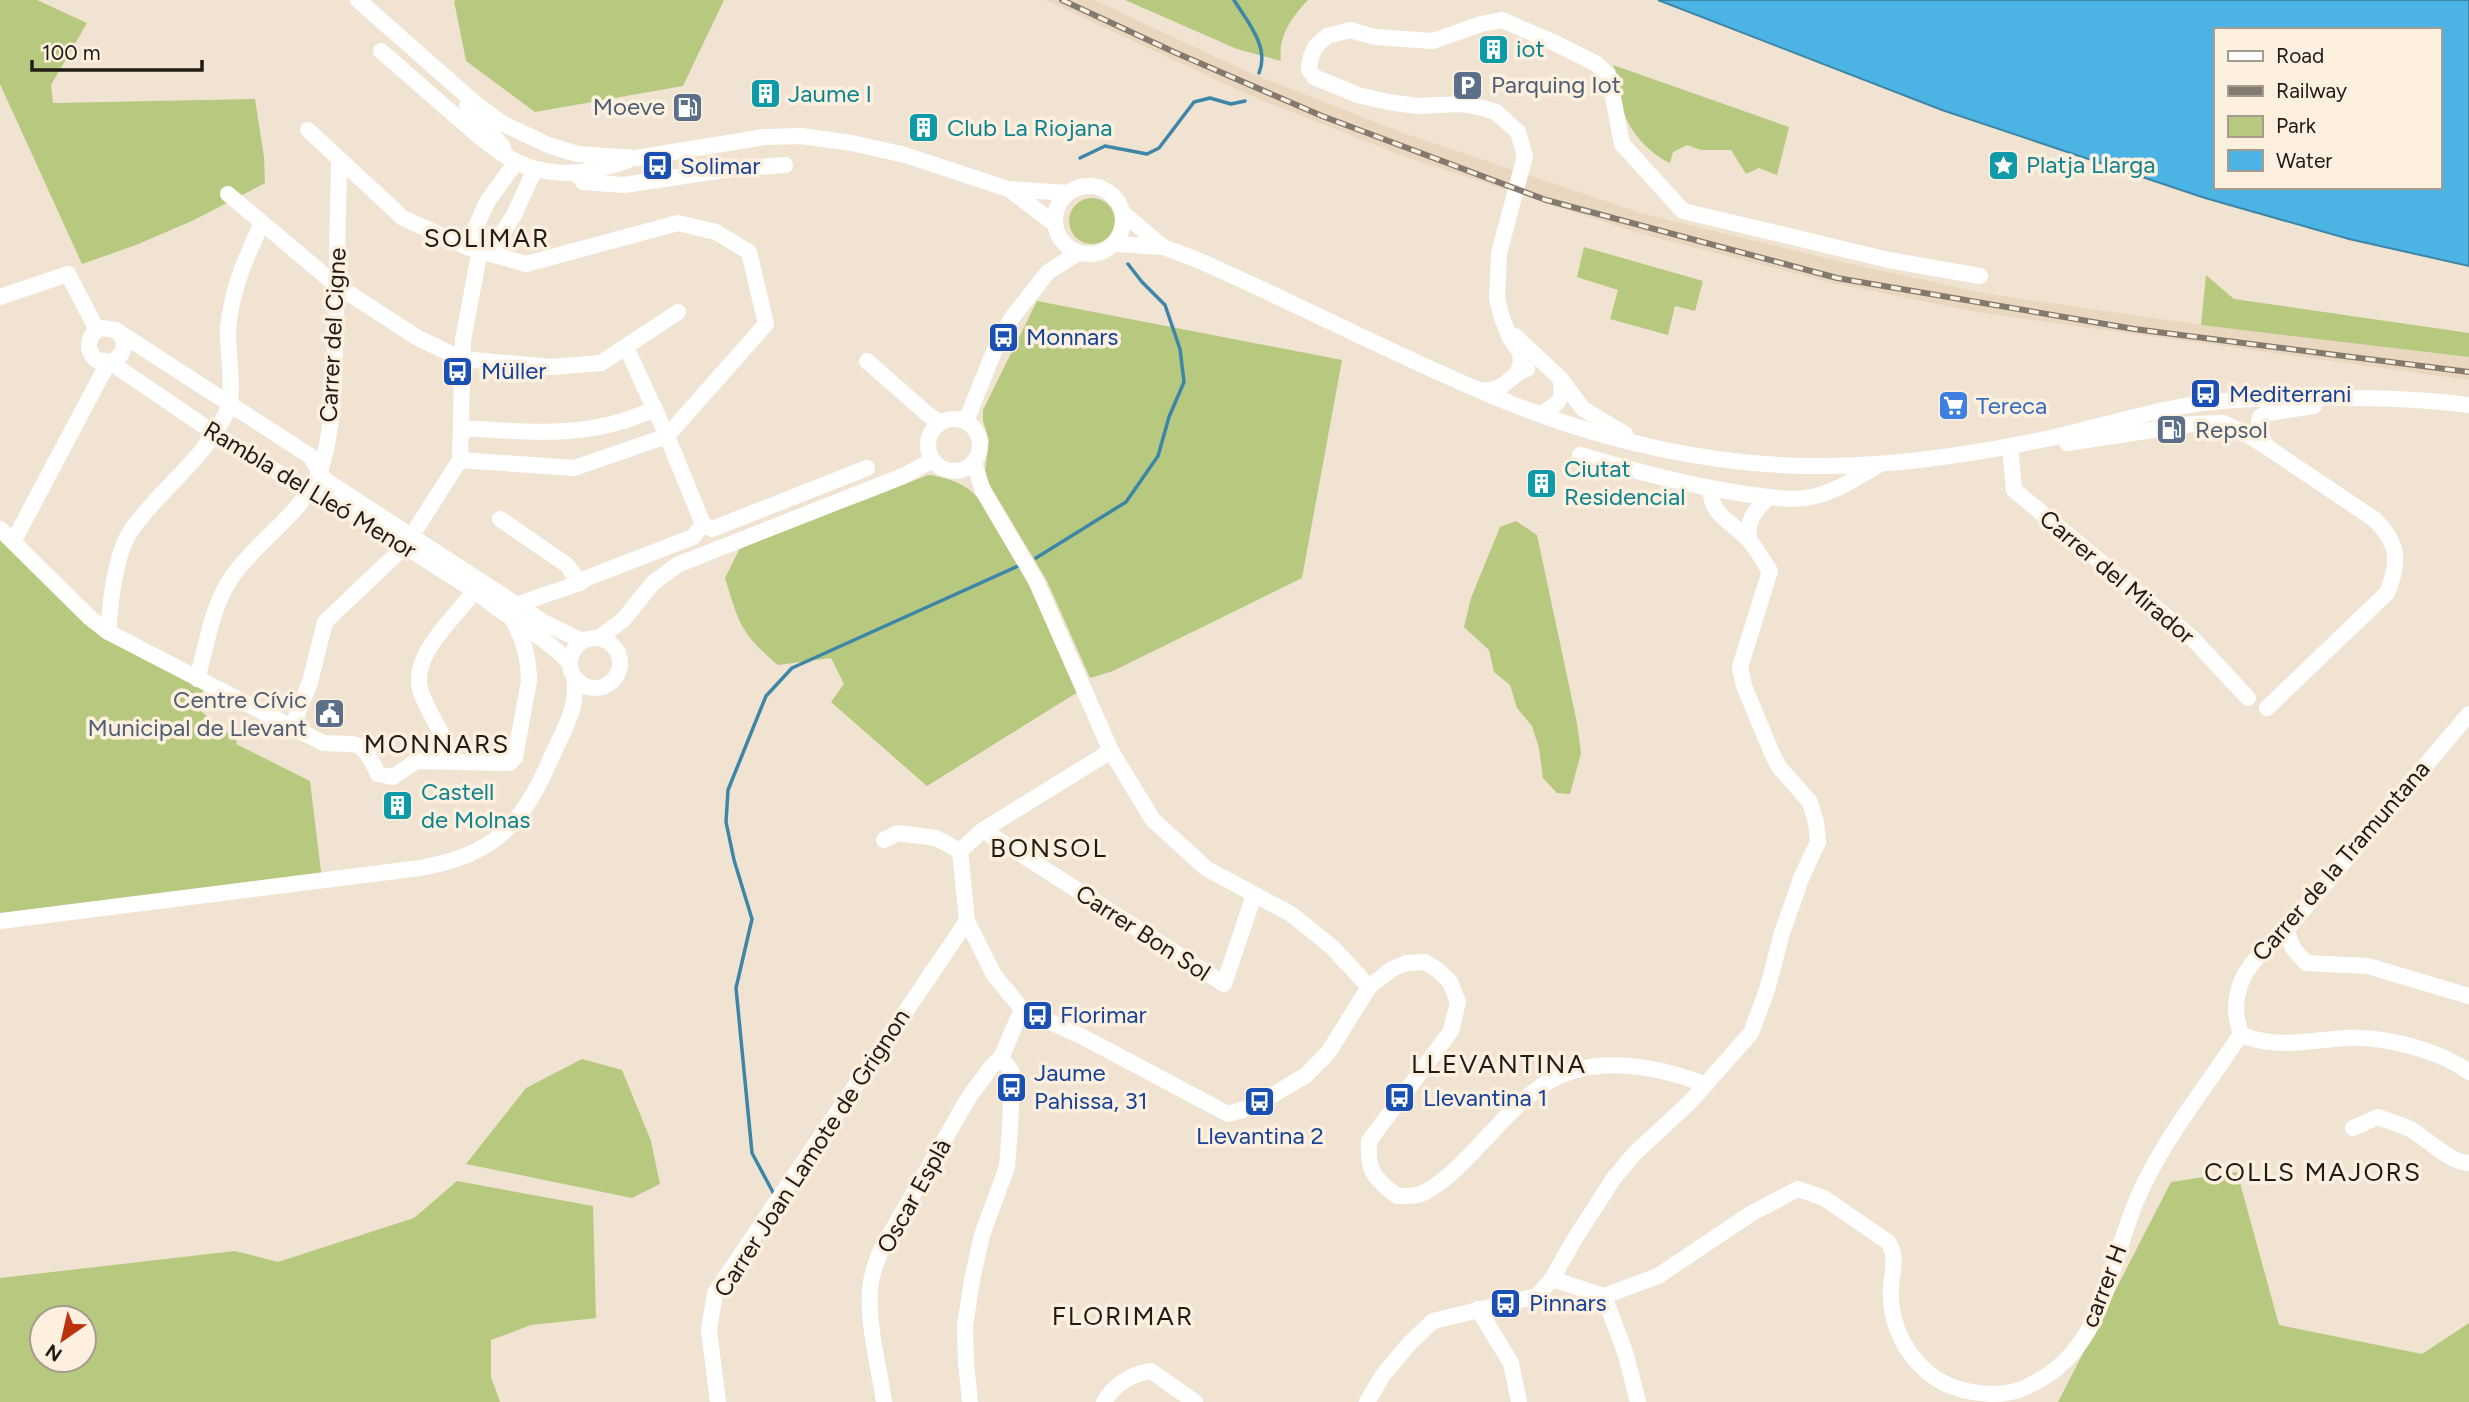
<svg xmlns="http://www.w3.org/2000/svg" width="2469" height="1402" font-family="Figtree,sans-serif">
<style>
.built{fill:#e9d7c0}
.green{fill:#b7c87f;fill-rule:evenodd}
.water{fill:#4bb4e5;stroke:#3e86a7;stroke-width:2;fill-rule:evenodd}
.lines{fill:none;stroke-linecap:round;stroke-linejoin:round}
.stream{stroke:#3e86a7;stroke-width:3.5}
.minor{stroke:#fff;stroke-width:16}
.rail-casing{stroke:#837a6f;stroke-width:6}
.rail{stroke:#fef0df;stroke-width:3.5;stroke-dasharray:10;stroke-linecap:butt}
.labels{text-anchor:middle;stroke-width:7;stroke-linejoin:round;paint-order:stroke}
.culture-label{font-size:24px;fill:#0d838f;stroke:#fef0df;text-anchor:start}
.service-label{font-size:24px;fill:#4e5e75;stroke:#fef0df;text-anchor:start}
.transit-label{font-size:24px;fill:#164399;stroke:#fef0df;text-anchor:start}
.street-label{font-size:24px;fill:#201b15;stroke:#fef0df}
.shop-label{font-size:24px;fill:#366cbe;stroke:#fef0df;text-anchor:start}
.neighbourhood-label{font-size:26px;letter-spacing:2px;fill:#201b15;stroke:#fef0df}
</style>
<rect width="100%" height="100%" fill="#f1e3d2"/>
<path class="built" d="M1046 0H1094L1250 73 1406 134 1644 214 1842 262 1983 293 2188 323 2469 357V380L1982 313 1832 283 1638 233 1403 156 1242 92Z"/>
<g class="green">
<path d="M0 0H37L87 23 51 85 53 103 255 99 264 157 265 183 194 220 136 245 82 264 0 84Z"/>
<path d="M457 0H724L683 86 535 112 466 61 454 1Z"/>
<path d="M1125 0H1308C1291 18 1278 36 1281 61L1237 49Z"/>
<path d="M1613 65 1789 127 1777 175 1759 168 1746 174 1731 150H1701L1687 145 1673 152 1670 163C1646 152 1624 125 1619 98 1617 86 1619 76 1613 65Z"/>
<circle cx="1092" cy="221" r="23"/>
<path d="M1584 247 1703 281 1695 311 1675 306 1668 335 1610 319 1618 290 1577 277Z"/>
<path d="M2206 275 2234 299 2469 333V357L2201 325Z"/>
<path d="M1037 301 1342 360 1302 578 1113 671 1090 678 1047 581 988 482 985 471 989 440 983 421V410Z"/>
<path d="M928 475C944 477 959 481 972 492 984 503 991 519 999 532 1029 582 1061 636 1078 692L927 786 831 702 844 684 831 658 778 665C740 633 739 623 725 578L743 542 865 500Z"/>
<path d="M1516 521 1537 535 1577 723 1581 753 1570 794 1557 793 1543 778 1539 748 1532 726 1517 708 1510 685 1494 672 1489 650 1464 627 1471 598 1500 527Z"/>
<path d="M0 535 86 623 204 689 197 700 196 707 237 741 236 744 310 781 322 880 0 921Z"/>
<path d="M582 1059 622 1070 651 1141 660 1184 632 1198 466 1164 526 1088Z"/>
<path d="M2237 1172 2279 1325 2422 1354 2469 1323V1402H2058L2171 1182Z"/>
<path d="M457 1181 593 1206 596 1318 531 1325 491 1340V1377L500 1402H0V1278L235 1251 278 1262 414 1218ZM42 1318H84V1360H42Z"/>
</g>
<path class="water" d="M1658 0H2469V266L2349 239 2205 198 1942 110ZM2215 30H2439V187H2215Z"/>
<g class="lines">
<g class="stream">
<path d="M1234 0C1247 21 1270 47 1259 73"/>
<path d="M1080 158 1105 146 1147 154 1159 148 1194 102 1210 98 1231 104 1245 101"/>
<path d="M1036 558 1126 502 1158 456 1169 417 1184 382 1180 349 1165 305 1142 282 1128 264"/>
<path d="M775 1196 752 1153 736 988 752 919 734 860 726 822 728 790 766 696 792 668 1018 566"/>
</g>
<g class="minor">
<path d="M358 0 476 104 502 123 548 145 577 154 636 158 765 137 801 136 852 143 905 155 1008 189 1068 193"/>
<path d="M381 51C405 72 428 92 451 112 476 133 503 161 536 169 567 177 597 171 627 161"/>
<path d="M467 106 503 147"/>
<path d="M308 130 403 218 467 247 526 264 678 223 716 232 749 252 766 324 667 436 574 468 460 460"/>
<path d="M576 172 583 182 624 185 731 169 785 165"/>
<circle cx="1089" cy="220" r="34"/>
<path d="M1010 190 1055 224"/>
<path d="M228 194 336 285 418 338 462 359 551 367 601 363 678 312"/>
<path d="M1123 213 1163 247"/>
<path d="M1116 244 1163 247 1193 258C1294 302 1392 354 1495 397 1599 441 1717 468 1831 466 1906 465 1981 453 2055 437 2098 427 2140 414 2184 406 2224 399 2263 398 2303 398 2359 397 2413 398 2469 405"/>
<path d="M467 247 487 202 516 162"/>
<path d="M490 253 514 215 535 169"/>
<path d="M0 297 68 274 97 330"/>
<path d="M120 333 310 456 325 480 545 623 582 641"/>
<path d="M1515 336 1560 378 1583 409 1625 434"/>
<path d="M626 347 667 436 703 524"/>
<path d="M867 361 926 413 940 423"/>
<path d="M110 362C126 356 128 341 116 330L101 328C87 335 85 349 96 360L110 362 214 433 300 486 312 487 475 591C506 617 542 634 570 663"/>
<path d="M1518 372 1521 362 1520 352 1510 338 1502 318 1497 299 1499 253 1525 156 1518 132 1496 112 1483 108 1461 104 1418 106 1388 102 1358 95 1314 77 1309 69 1311 56 1316 46 1327 36 1350 30 1375 37 1433 41 1481 24 1502 20 1553 42 1597 64 1609 76 1622 144 1683 211 1889 260 1980 276"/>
<path d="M1481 391C1511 389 1506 376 1527 369"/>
<path d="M1540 414C1559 404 1565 400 1560 378"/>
<circle cx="954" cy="445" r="26"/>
<path d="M966 421 995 349 1011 319 1048 272 1078 253"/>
<path d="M461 428C510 431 571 437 619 422 631 419 643 414 655 409"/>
<path d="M2067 443 2192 424 2223 423 2241 431 2267 447 2374 519C2399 543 2400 562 2387 593L2267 708"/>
<path d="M2266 445 2258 429 2260 417 2267 413 2314 406"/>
<path d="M2010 446 2014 490 2193 639 2248 698"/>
<path d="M1580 455C1637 472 1693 487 1752 495 1771 497 1792 501 1811 497 1836 492 1856 478 1878 465"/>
<path d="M974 462 983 491 1036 581 1111 751 1153 820 1207 869 1291 914 1332 947 1369 987"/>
<path d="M500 519 567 565 580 583"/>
<path d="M703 524 712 529 867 468"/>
<path d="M0 529 90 618 108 632 323 743C360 745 361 738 378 774L393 777 415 762 419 761 510 763 515 757 529 681C529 659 523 636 510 616L524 602 580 583 587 578 693 537 703 524"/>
<path d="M1749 540C1746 520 1755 511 1768 497"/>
<path d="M13 542 108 363"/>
<path d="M108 632C110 604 115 552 132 529 162 487 207 457 228 409 235 393 227 349 228 329 231 291 246 257 262 223"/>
<circle cx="595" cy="663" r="25"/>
<path d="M599 638 623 620 653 583 677 565 903 476 933 460"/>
<path d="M197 679C207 645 212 603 234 574 256 544 291 520 312 487 337 447 334 357 336 310 337 260 338 210 339 161"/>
<path d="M2469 714 2286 930C2253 957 2224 988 2241 1034 2273 1050 2311 1040 2346 1038 2383 1036 2439 1050 2469 1072"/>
<path d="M292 727 310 682 325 622 405 546 460 460 463 340 480 250"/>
<path d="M1111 751 983 830 960 851 967 921 994 975 1022 1009 1083 1037 1228 1114 1252 1107 1305 1076 1328 1053 1369 987 1392 969 1406 963 1425 962 1438 970 1450 982 1458 1002 1451 1031 1369 1141C1367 1172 1374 1178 1397 1196 1405 1196 1416 1197 1423 1193 1441 1184 1459 1167 1473 1152 1495 1129 1517 1103 1543 1085 1592 1053 1653 1065 1704 1084"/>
<path d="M451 760C446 736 431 718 422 695 405 656 461 613 480 584"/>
<path d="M983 830 1224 984 1254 895"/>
<path d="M884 840 898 833 936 838 960 851"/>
<path d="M0 921 420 868C496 854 522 825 552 756 559 740 569 723 573 706 575 698 575 688 575 679"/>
<path d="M2286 930 2293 948 2306 963 2368 966 2469 996"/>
<path d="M2353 1128 2378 1117C2388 1121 2400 1124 2410 1129 2428 1139 2450 1163 2469 1163"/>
<path d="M1552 1279 1604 1296 1626 1355 1638 1402"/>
<path d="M1604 1296 1658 1276 1752 1213 1798 1189 1824 1198 1888 1242C1898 1257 1892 1271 1891 1288 1889 1315 1900 1345 1920 1365 1938 1385 1965 1393 1992 1394 2014 1394 2027 1388 2046 1376 2110 1335 2111 1249 2143 1186 2169 1132 2208 1084 2241 1034"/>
<path d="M1478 1309 1511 1363 1519 1402"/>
<path d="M718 1402 709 1330 715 1293 967 921"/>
<path d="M884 1402C879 1366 868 1329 870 1293 870 1278 876 1263 881 1250L969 1097 992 1066 1001 1058 1022 1009"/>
<path d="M970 1402 966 1363 965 1326 972 1280 982 1235 1007 1167 1010 1128 1012 1072 1001 1058"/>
<path d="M1104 1402C1114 1385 1131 1374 1151 1371L1195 1402"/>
<path d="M1367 1402 1383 1375 1408 1345 1433 1321 1537 1296 1552 1279 1574 1240 1614 1178 1634 1154 1690 1102 1751 1033 1767 990 1782 933 1802 876 1818 842 1816 822 1810 802 1779 767 1771 751 1744 686 1740 667 1770 571C1763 561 1757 549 1748 539 1733 523 1709 514 1711 489"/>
</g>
<defs>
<path id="rail" d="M1062 0 1174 52 1322 116 1546 200 1837 278 2134 329 2469 372"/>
</defs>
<use href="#rail" class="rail-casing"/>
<use href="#rail" class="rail"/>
</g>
<defs>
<symbol id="building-square" viewBox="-11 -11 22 22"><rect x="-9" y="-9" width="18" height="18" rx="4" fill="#0f9aa8" stroke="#fef0df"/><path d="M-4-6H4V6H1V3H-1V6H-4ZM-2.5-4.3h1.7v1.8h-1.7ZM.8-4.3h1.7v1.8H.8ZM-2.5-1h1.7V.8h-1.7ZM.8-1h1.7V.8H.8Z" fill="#fff"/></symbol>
<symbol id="parking-square" viewBox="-11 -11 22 22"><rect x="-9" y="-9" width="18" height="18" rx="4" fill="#5c6f8a" stroke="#fef0df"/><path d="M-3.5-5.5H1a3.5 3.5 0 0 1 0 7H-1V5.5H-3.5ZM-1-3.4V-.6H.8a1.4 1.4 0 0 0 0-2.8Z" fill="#fff"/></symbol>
<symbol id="fuel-square" viewBox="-11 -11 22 22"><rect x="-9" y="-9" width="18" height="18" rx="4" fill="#5c6f8a" stroke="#fef0df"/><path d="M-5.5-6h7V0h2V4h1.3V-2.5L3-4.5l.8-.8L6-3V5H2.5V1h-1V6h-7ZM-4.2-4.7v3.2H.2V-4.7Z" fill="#fff"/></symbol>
<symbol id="sight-square" viewBox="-11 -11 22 22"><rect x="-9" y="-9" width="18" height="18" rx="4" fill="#0f9aa8" stroke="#fef0df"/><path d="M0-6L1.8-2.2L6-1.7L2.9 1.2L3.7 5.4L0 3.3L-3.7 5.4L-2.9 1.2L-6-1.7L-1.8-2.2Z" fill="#fff"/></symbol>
<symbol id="bus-square" viewBox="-11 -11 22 22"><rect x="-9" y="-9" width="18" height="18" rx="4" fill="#1a4fb4" stroke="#fef0df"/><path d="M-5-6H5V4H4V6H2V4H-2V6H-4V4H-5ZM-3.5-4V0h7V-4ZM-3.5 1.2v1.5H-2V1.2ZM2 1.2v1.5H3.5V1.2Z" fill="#fff"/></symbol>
<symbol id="supermarket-square" viewBox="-11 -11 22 22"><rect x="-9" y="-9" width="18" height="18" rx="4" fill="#3f7fe0" stroke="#fef0df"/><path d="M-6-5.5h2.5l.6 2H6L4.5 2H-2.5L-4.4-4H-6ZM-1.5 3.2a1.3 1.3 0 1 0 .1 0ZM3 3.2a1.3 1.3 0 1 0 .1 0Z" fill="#fff"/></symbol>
<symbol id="civic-square" viewBox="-11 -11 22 22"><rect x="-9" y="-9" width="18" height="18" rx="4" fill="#5c6f8a" stroke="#fef0df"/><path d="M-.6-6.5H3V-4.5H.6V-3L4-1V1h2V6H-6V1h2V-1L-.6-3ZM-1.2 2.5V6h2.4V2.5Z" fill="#fff"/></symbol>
</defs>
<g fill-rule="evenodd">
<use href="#building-square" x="1476" y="32" width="35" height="35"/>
<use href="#parking-square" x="1450" y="68" width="35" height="35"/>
<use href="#building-square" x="748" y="76" width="35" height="35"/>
<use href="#fuel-square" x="670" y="90" width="35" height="35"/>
<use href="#building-square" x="906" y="110" width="35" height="35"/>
<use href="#sight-square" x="1986" y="148" width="35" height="35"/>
<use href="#bus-square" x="640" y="148" width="35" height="35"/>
<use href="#bus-square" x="986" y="320" width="35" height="35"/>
<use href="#bus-square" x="440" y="354" width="35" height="35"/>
<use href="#bus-square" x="2188" y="376" width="35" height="35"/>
<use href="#supermarket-square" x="1936" y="388" width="35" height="35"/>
<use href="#fuel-square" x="2154" y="412" width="35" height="35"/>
<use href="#building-square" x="1524" y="466" width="35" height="35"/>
<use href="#civic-square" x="312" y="696" width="35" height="35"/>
<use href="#building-square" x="380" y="788" width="35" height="35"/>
<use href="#bus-square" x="1020" y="998" width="35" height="35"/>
<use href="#bus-square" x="994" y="1070" width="35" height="35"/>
<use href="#bus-square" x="1382" y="1080" width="35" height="35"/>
<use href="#bus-square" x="1242" y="1084" width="35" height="35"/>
<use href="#bus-square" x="1488" y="1286" width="35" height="35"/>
</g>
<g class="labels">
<g class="culture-label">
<text x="1516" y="57">iot</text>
<text x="788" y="102">Jaume I</text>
<text x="947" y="136">Club La Riojana</text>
<text x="2026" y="173">Platja Llarga</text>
<text x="1564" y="477">Ciutat<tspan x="1564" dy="28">Residencial</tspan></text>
<text x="421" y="800">Castell<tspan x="421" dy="28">de Molnas</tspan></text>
</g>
<g class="service-label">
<text x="1491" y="93">Parquing Iot</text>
<text x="665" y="115" text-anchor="end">Moeve</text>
<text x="2195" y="438">Repsol</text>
<text x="307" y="708" text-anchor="end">Centre Cívic<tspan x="307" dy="28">Municipal de Llevant</tspan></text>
</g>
<g class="transit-label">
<text x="680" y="174">Solimar</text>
<text x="1026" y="345">Monnars</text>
<text x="481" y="379">Müller</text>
<text x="2229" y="402">Mediterrani</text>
<text x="1060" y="1023">Florimar</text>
<text x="1034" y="1081">Jaume<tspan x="1034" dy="28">Pahissa, 31</tspan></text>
<text x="1423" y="1106">Llevantina 1</text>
<text x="1260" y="1144" text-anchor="middle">Llevantina 2</text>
<text x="1529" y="1311">Pinnars</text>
</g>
<g class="street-label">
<text transform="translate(333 335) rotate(-87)" y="8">Carrer del Cigne</text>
<text transform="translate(310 490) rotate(31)" y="8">Rambla del Lleó Menor</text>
<text transform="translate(2117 577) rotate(40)" y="8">Carrer del Mirador</text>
<text transform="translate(2341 861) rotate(-49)" y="8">Carrer de la Tramuntana</text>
<text transform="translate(1143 933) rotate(33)" y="8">Carrer Bon Sol</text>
<text transform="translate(812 1153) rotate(-57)" y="8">Carrer Joan Lamote de Grignon</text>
<text transform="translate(914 1196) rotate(-61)" y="8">Oscar Esplà</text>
<text transform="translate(2104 1286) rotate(-69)" y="8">carrer H</text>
</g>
<g class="shop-label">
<text x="1976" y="414">Tereca</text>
</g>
<g class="neighbourhood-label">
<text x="487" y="247">SOLIMAR</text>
<text x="437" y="753">MONNARS</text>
<text x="1049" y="857">BONSOL</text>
<text x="1499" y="1073">LLEVANTINA</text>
<text x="2313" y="1181">COLLS MAJORS</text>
<text x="1123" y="1325">FLORIMAR</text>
</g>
</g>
<rect x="2214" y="28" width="228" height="161" fill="#fef0df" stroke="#a59b8e" stroke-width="2"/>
<rect x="2228" y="51" width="35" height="10" fill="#ffffff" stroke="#a59b8e" stroke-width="2"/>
<text x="2276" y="63" font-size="21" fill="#201b15">Road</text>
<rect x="2228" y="86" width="35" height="10" fill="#837a6f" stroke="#a59b8e" stroke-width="2"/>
<text x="2276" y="98" font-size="21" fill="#201b15">Railway</text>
<rect x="2228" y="116" width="35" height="21" fill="#b7c87f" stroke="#a59b8e" stroke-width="2"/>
<text x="2276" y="133" font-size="21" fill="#201b15">Park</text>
<rect x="2228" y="150" width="35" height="21" fill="#4bb4e5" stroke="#a59b8e" stroke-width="2"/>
<text x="2276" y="168" font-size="21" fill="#201b15">Water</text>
<g transform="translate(63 1339) rotate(214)"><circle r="33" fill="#fef0df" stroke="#a59b8e" stroke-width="2"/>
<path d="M0-5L12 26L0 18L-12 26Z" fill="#bc320c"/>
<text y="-10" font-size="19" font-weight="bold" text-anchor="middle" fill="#201b15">N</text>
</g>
<path d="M32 60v10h170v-10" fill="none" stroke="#201b15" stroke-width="3.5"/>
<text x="42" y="60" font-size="21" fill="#201b15" stroke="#fef0df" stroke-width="5" paint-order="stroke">100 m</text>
</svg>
